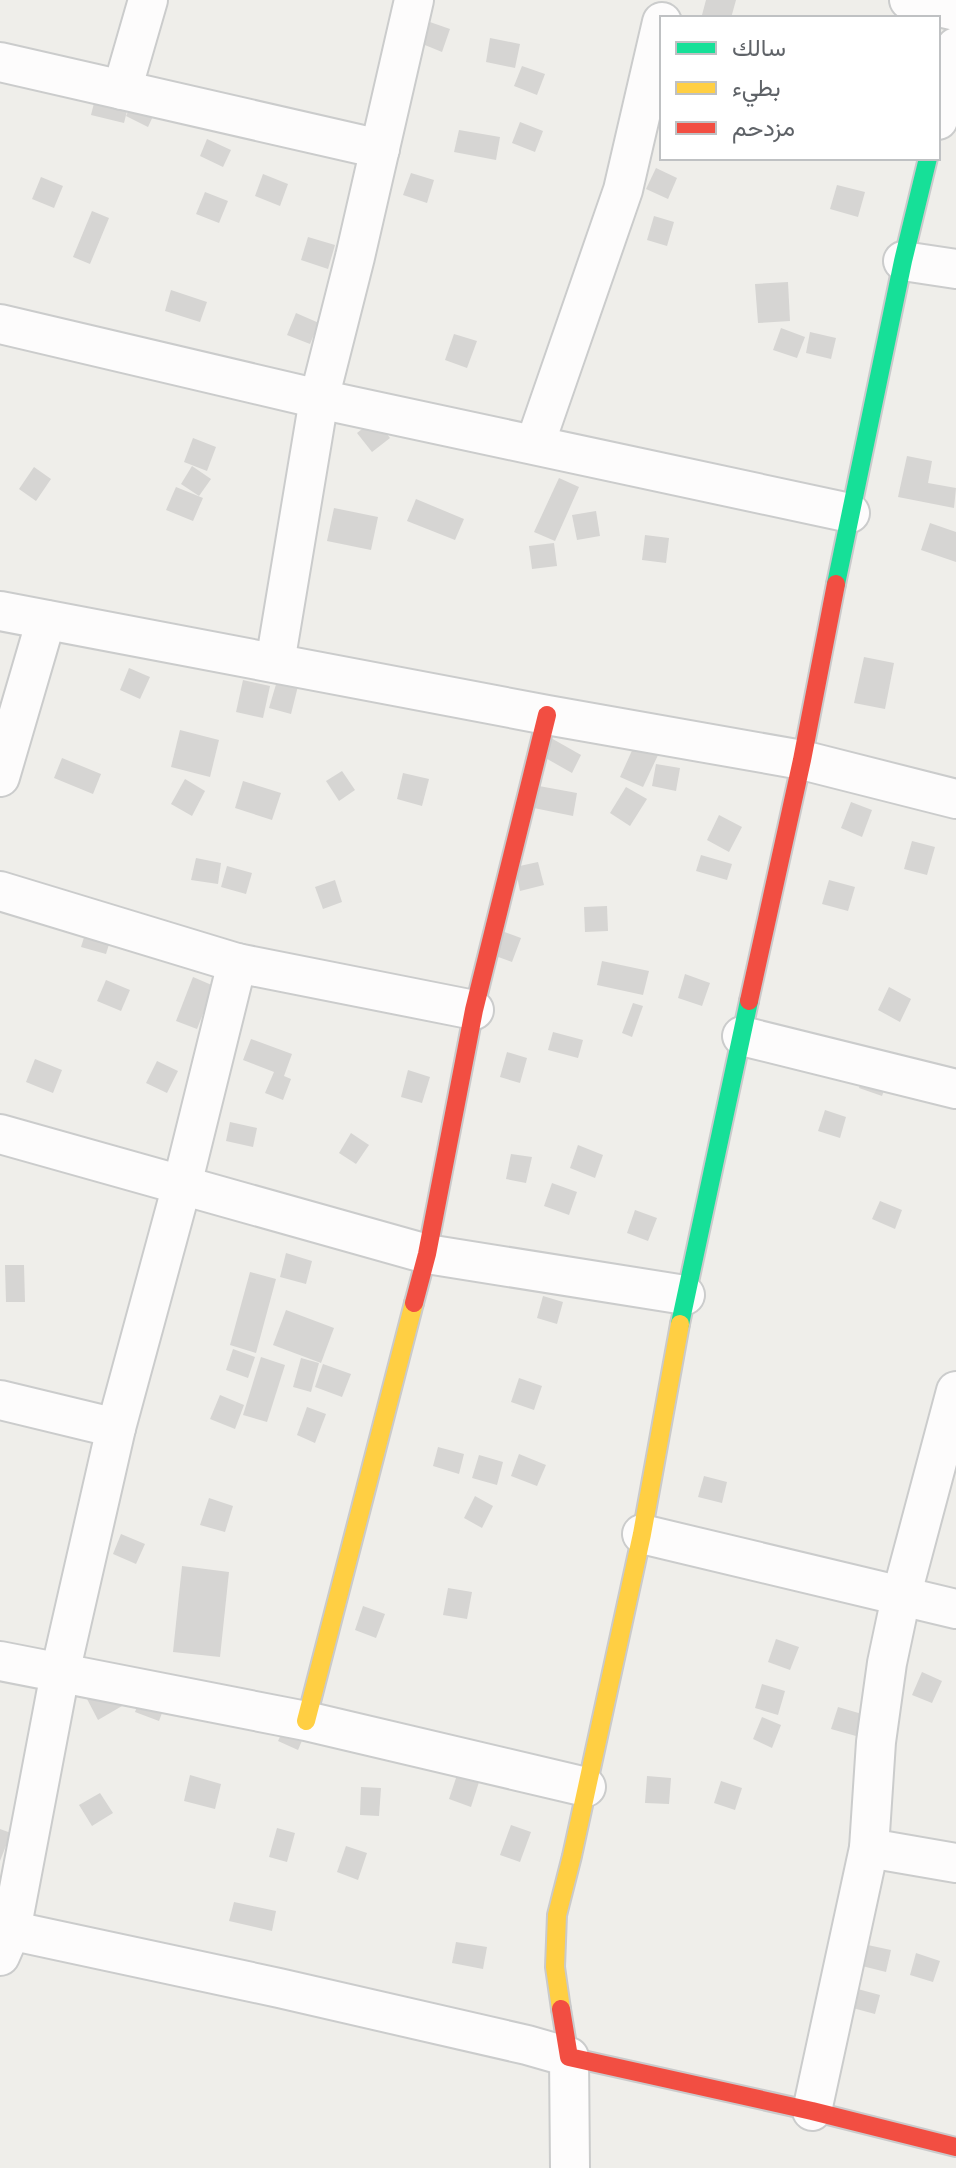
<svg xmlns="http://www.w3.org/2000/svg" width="956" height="2168" font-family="'Alegreya Sans',Vazirmatn,sans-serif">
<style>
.building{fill:#d6d5d3}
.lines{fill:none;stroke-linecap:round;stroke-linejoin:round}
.street-casing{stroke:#cbcccc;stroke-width:42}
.fast-casing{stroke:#cacacb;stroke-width:22}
.slow-casing{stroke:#cacacb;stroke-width:22}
.jam-casing{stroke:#cacacb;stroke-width:22}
.street{stroke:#fdfcfc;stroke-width:38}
.fast{stroke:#16e098;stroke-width:18}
.slow{stroke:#ffcf43;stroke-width:18}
.jam{stroke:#f24e42;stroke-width:18}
</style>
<rect width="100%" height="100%" fill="#efeeea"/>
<g class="building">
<path d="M706 0H736L731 18H715L702 15Z"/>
<path d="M427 21 450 29 442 52 420 43Z"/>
<path d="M490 38 520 44 515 68 486 62Z"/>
<path d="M522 66 545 74 537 95 514 86Z"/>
<path d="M98 87 131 95 124 123 91 115Z"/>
<path d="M138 91 160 101 148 127 126 116Z"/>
<path d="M520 122 543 131 535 152 512 143Z"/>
<path d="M459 130 500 137 496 160 454 152Z"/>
<path d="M207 139 231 150 223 167 200 156Z"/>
<path d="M656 168 677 178 668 199 646 189Z"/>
<path d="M411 173 434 180 427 203 403 195Z"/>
<path d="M263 174 288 184 280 206 255 196Z"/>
<path d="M41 177 63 186 54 208 32 199Z"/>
<path d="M837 185 865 192 858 217 830 209Z"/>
<path d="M205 192 228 201 219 223 196 214Z"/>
<path d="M92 211 109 218 90 264 73 257Z"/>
<path d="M654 216 674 222 667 246 647 240Z"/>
<path d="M308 237 335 245 328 269 301 260Z"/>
<path d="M788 282 790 321 758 323 755 284Z"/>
<path d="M171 290 207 302 200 322 165 311Z"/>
<path d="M296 313 319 323 310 344 287 335Z"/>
<path d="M781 328 805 337 797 358 773 350Z"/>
<path d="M810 332 836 338 831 359 806 353Z"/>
<path d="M454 334 477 341 467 368 445 360Z"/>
<path d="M375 419 390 438 372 452 357 433Z"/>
<path d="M193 438 216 447 207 471 184 462Z"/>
<path d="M907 456 932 461 928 483 956 488 954 508 898 497Z"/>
<path d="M192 466 211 479 199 496 181 484Z"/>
<path d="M34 467 51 479 36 501 19 489Z"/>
<path d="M559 478 579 487 555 541 534 532Z"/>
<path d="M176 487 203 498 193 521 166 510Z"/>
<path d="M416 499 464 519 455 540 407 521Z"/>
<path d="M334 508 378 517 371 550 327 541Z"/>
<path d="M596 511 600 536 577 540 572 515Z"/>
<path d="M930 523 956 532V562L921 550Z"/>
<path d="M645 535 669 538 666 563 642 560Z"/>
<path d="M554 543 557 566 532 569 529 546Z"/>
<path d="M864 657 894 663 885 709 854 703Z"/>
<path d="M129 668 150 677 140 699 120 690Z"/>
<path d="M243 680 270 686 263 718 236 712Z"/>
<path d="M277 681 298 686 291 714 269 708Z"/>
<path d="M180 730 219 740 210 777 171 767Z"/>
<path d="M551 738 581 755 572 773 542 756Z"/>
<path d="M635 744 658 755 643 787 620 777Z"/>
<path d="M62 758 101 774 93 794 54 778Z"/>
<path d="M656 764 680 768 676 791 652 786Z"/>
<path d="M342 771 355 790 339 801 326 781Z"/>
<path d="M403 773 429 779 422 806 397 799Z"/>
<path d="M185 779 205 791 192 816 171 804Z"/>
<path d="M243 781 281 793 272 820 235 808Z"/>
<path d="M528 784 577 793 573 816 524 806Z"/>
<path d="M626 787 647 799 630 826 610 813Z"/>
<path d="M851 802 872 810 862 837 841 828Z"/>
<path d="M719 815 742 827 729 852 707 840Z"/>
<path d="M912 841 935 847 927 875 904 869Z"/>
<path d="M701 855 732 864 727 880 696 871Z"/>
<path d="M196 858 221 863 218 884 191 880Z"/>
<path d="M538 862 544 885 520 891 515 867Z"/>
<path d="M227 866 252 873 246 894 221 887Z"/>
<path d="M335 880 342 902 323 909 315 887Z"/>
<path d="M829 880 855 887 848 911 822 904Z"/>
<path d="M607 906 608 931 585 932 584 907Z"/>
<path d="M499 930 521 938 512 962 490 954Z"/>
<path d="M86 931 111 938 106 954 81 947Z"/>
<path d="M602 961 649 971 643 995 597 985Z"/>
<path d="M685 974 710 983 702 1006 678 998Z"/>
<path d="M193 977 214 986 197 1029 176 1021Z"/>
<path d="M106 980 130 990 121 1011 97 1001Z"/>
<path d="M889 987 911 999 900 1022 878 1010Z"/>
<path d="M633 1003 643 1006 632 1037 622 1033Z"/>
<path d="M553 1032 583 1040 578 1058 548 1050Z"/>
<path d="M251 1039 292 1054 284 1076 291 1079 283 1100 265 1093 274 1072 243 1060Z"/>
<path d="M507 1052 527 1058 520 1083 500 1077Z"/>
<path d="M35 1059 62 1070 53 1093 26 1082Z"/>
<path d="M157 1061 178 1071 167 1093 146 1083Z"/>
<path d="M866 1066 890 1074 882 1096 859 1088Z"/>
<path d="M408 1070 430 1077 422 1103 401 1097Z"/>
<path d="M825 1110 846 1117 840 1138 818 1131Z"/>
<path d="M230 1122 257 1128 253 1147 226 1141Z"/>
<path d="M351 1133 369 1145 356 1164 339 1153Z"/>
<path d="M578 1145 603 1155 595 1178 570 1168Z"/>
<path d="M511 1154 532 1157 526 1183 506 1179Z"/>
<path d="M552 1183 577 1192 569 1215 544 1206Z"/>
<path d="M880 1201 902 1210 895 1229 872 1219Z"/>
<path d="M635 1210 657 1218 648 1241 627 1233Z"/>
<path d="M286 1253 312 1261 306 1284 280 1277Z"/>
<path d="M5 1265H24L25 1302H6Z"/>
<path d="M250 1272 276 1279 256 1353 230 1345Z"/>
<path d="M543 1296 563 1302 557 1324 537 1318Z"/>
<path d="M286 1310 334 1328 321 1363 273 1345Z"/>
<path d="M233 1349 255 1357 248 1378 226 1370Z"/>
<path d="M261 1357 285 1365 267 1422 243 1415Z"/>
<path d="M301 1358 319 1363 311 1392 293 1387Z"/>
<path d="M323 1364 351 1374 342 1397 315 1387Z"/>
<path d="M519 1378 542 1386 534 1410 511 1402Z"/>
<path d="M220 1395 244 1405 235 1429 210 1419Z"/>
<path d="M307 1407 326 1414 315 1443 297 1435Z"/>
<path d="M438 1447 464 1454 459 1474 433 1466Z"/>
<path d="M519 1454 546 1465 537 1486 511 1476Z"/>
<path d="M479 1455 503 1462 497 1485 472 1478Z"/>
<path d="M704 1476 727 1482 722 1503 698 1497Z"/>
<path d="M475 1496 493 1506 482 1528 464 1518Z"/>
<path d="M209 1498 233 1506 225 1532 200 1525Z"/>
<path d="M121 1534 145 1544 136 1564 113 1554Z"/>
<path d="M182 1566 229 1572 220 1657 173 1652Z"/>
<path d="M448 1588 472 1592 467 1619 443 1615Z"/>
<path d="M363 1606 385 1614 376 1638 355 1630Z"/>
<path d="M776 1639 799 1647 790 1670 768 1662Z"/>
<path d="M922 1672 942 1681 932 1703 912 1695Z"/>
<path d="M110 1684 122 1706 98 1720 86 1697Z"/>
<path d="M762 1684 785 1691 778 1715 755 1708Z"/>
<path d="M144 1688 168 1697 159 1721 135 1712Z"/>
<path d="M838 1707 862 1714 856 1736 831 1729Z"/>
<path d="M762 1717 781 1725 772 1748 753 1739Z"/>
<path d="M288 1720 307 1729 298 1750 278 1741Z"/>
<path d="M190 1775 221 1784 215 1809 184 1801Z"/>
<path d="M457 1775 479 1782 471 1807 449 1799Z"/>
<path d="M647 1776 671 1778 669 1804 645 1803Z"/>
<path d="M721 1781 742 1788 735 1810 714 1803Z"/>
<path d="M361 1787 381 1788 379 1816 360 1815Z"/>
<path d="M100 1793 113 1813 92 1826 79 1805Z"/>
<path d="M511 1825 531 1832 520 1862 500 1855Z"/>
<path d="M277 1828 295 1833 287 1862 269 1857Z"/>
<path d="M0 1829 11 1833 0 1861Z"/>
<path d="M346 1846 367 1853 358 1880 337 1872Z"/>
<path d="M234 1902 276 1911 272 1931 229 1921Z"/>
<path d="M456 1942 487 1947 483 1969 452 1963Z"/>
<path d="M863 1944 891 1950 886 1972 858 1965Z"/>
<path d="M916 1953 940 1961 933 1982 910 1975Z"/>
<path d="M854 1988 880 1995 875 2014 849 2007Z"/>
</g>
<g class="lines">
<defs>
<g id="street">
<path d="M909 0 956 11"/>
<path d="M0 62 380 149"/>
<path d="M122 90 148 0"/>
<path d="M938 120 956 47"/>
<path d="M903 261 956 269"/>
<path d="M0 324 319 399 850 513"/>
<path d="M535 444 623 190 662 22"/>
<path d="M0 611 547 715 802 760 956 799"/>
<path d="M275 663 319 399 355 257 414 0"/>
<path d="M0 777 46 620"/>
<path d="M0 891 237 963 474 1010"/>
<path d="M742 1036 956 1089"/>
<path d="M0 1134 427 1254 685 1295"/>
<path d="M0 1400 116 1428"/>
<path d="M642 1534 956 1609"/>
<path d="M0 1661 306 1721 586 1787"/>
<path d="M869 1848 956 1863"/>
<path d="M0 1928 279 1988 527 2045 569 2057 570 2168"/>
<path d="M0 1956 11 1931 60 1673 116 1428 182 1185 237 963"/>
<path d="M812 2111 869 1848 876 1742 887 1663 901 1597 956 1391"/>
</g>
<g id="fast">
<path d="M836 584 903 261 928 158"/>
<path d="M680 1324 749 1001"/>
</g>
<g id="slow">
<path d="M306 1721 414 1303"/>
<path d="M561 2009 555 1967 557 1915 572 1856 642 1534 680 1324"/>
</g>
<g id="jam">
<path d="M749 1001 802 760 836 584"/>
<path d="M414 1303 427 1254 474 1010 547 715"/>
<path d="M561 2009 569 2057 812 2111 956 2147"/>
</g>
</defs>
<use href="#street" class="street-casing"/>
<use href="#fast" class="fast-casing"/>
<use href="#slow" class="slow-casing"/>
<use href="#jam" class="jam-casing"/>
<use href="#street" class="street"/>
<use href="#fast" class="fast"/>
<use href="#slow" class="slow"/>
<use href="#jam" class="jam"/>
</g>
<rect x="660" y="16" width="280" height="144" fill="#ffffff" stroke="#bfc1c3" stroke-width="2"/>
<rect x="676" y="42" width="40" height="12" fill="#16e098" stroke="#bfc1c3" stroke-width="2"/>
<text x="732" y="56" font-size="24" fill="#5f6368">سالك</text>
<rect x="676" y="82" width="40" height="12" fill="#ffcf43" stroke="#bfc1c3" stroke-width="2"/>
<text x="732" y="96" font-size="24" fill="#5f6368">بطيء</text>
<rect x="676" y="122" width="40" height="12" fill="#f24e42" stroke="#bfc1c3" stroke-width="2"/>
<text x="732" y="136" font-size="24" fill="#5f6368">مزدحم</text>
</svg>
